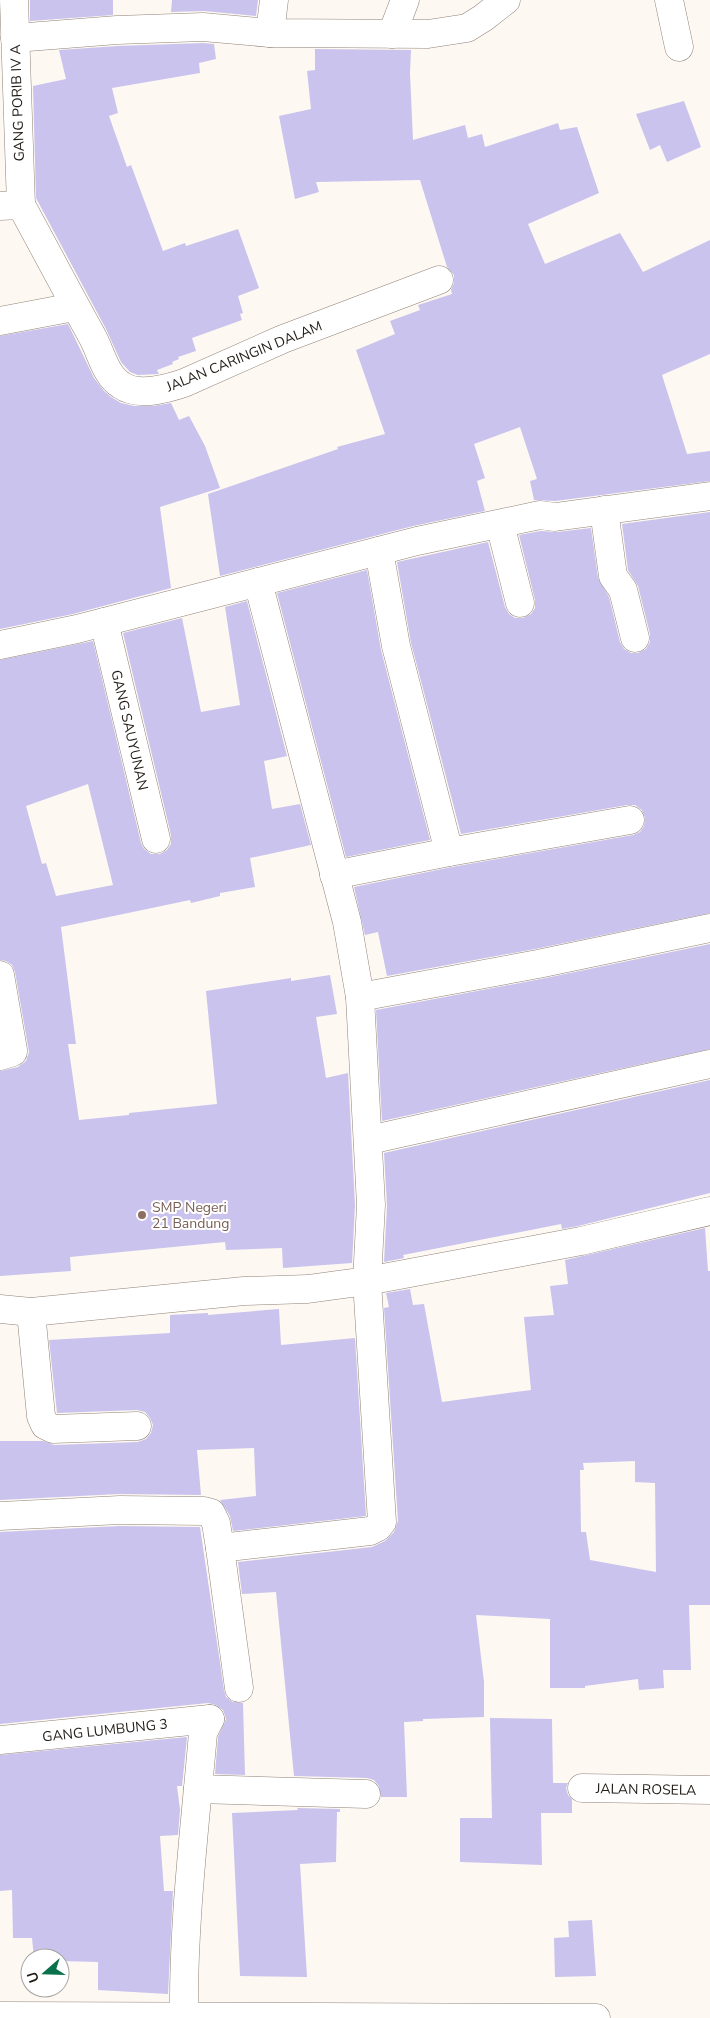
<svg xmlns="http://www.w3.org/2000/svg" width="710" height="2018" font-family="'Nunito Sans',sans-serif">
<style>
.building{fill:#c9c3ed;fill-rule:evenodd}
.lines{fill:none;stroke-linecap:round;stroke-linejoin:round}
.street-casing{stroke:#918378;stroke-width:29}
.street{stroke:#fff;stroke-width:28}
.education-dot{fill:#8d6e63;stroke:#fff;stroke-width:2}
.labels{text-anchor:middle;stroke-width:4;stroke-linejoin:round;paint-order:stroke}
.street-label{font-size:14px;fill:#201b16;stroke:#fff}
.education-label{font-size:14px;fill:#785e54;stroke:#fff;text-anchor:start}
</style>
<rect width="100%" height="100%" fill="#fef8f3"/>
<g class="building">
<path d="M30 0H113V15L30 21Z"/>
<path d="M172 0H258L256 16 204 11 171 12Z"/>
<path d="M203 43 214 44 216 59 199 63 200 73 112 88 118 113 109 116 127 167 131 165 163 251 185 243 186 246 238 229 259 288 238 296 243 313 240 314 242 320 192 338 196 351 178 357 179 359 172 362 173 364 157 370 159 374 138 375 130 372 121 362 106 329 36 198 33 86 66 79 59 50 118 46Z"/>
<path d="M315 49 411 50 410 73 413 140 465 125 468 138 482 134 485 147 558 123 560 130 577 127 599 193 528 224 545 264 620 233 643 272 710 240V354L662 375 687 454 710 451V481L555 501 534 500 530 481 537 479 520 427 474 444 485 478 477 481 485 511 413 526 220 576 208 494 338 449 337 447 385 434 356 350 395 334 390 321 420 310 418 305 452 294 451 290 454 283V275L447 267 420 180 316 182 319 192 295 199 279 116 311 109 307 71 315 70Z"/>
<path d="M684 101 701 147 667 162 660 145 650 150 636 114Z"/>
<path d="M68 324 94 378 104 391 111 397 121 403 134 406H153L171 403 179 420 189 416 205 446 220 488 160 507 171 588 73 614 0 629V336Z"/>
<path d="M710 512V913L535 949 387 976 378 932 365 935 354 887 452 867 633 835 640 832 644 826 645 818 642 810 635 805H627L461 834 411 643 397 562 488 542 505 607 509 614 515 618H523L531 614 535 608V600L519 535 541 531 557 532 591 528 598 578 609 597 620 642 624 649 631 653H638L646 649 650 642V634L638 586 628 570 622 524Z"/>
<path d="M367 570 381 650 430 840 346 857 277 593Z"/>
<path d="M247 601 287 756 264 761 272 809 300 804 311 845 250 858 255 887 220 893V896L191 903 190 900 61 927 76 1044H68L79 1120 129 1115V1113L217 1104 206 991 291 978V981L330 975 337 1014 316 1017 326 1078 348 1073 355 1205 352 1263 283 1268 282 1248 226 1250 225 1242 70 1257 71 1271 0 1276V1071L18 1067 26 1061 29 1052 15 972 12 965 6 961 0 960V660L93 641 141 843 144 849 151 854H160L167 850 171 844V835L123 633 182 618 201 712 240 705 225 607ZM88 784 113 885 56 896 46 863 42 864 26 806Z"/>
<path d="M710 944V1049L382 1121 376 1010 541 979Z"/>
<path d="M710 1080V1193L578 1226 562 1229 561 1224 403 1255 404 1258 384 1262 387 1206 384 1153Z"/>
<path d="M705 1228 708 1271H710V1605H689L691 1670H663L664 1688 639 1690 638 1679 585 1686V1688H550V1619L476 1615 484 1682V1717L423 1719V1721L404 1722 407 1797H381L379 1786 374 1780 367 1778 294 1776 276 1592 242 1594 238 1562 372 1547 385 1541 394 1532 398 1521 384 1308 389 1307 386 1293 410 1289 413 1305 424 1304 442 1402 531 1390 524 1317 554 1315 550 1286 568 1284 565 1260ZM635 1461V1482L655 1483 656 1572 590 1560 586 1532H581L580 1470H584L583 1463Z"/>
<path d="M279 1309 281 1345 355 1338 366 1516 233 1531 230 1516 220 1500 256 1496 254 1448 197 1450 201 1495 119 1494 0 1500V1441H43L54 1445 138 1442 146 1439 151 1433 153 1425 150 1418 145 1412 137 1410 57 1413 49 1340 170 1333V1315L208 1313V1315Z"/>
<path d="M120 1526 200 1527 224 1690 226 1697 233 1702 243 1703 245 1775 215 1774 218 1737 226 1719 223 1710 216 1705 208 1703 0 1724V1532Z"/>
<path d="M490 1718 552 1719 553 1783H568L566 1788 568 1795 572 1799V1813H541L542 1865 460 1862V1818H492Z"/>
<path d="M187 1737 182 1786H177L180 1810 178 1835 160 1836 164 1891H173L168 1994 98 1990V1962L60 1961V1958H34L32 1938H13L12 1890 0 1891V1755Z"/>
<path d="M297 1808 340 1809V1812H337L336 1862 300 1864 307 1977 240 1976 232 1813 298 1810Z"/>
<path d="M592 1920 596 1976 555 1977 554 1938 569 1937 568 1921Z"/>
</g>
<g class="lines">
<defs>
<g id="street">
<path d="M14 0 21 205"/>
<path d="M669 0 679 47"/>
<path d="M270 33 274 0"/>
<path d="M392 34 405 0"/>
<path d="M15 38 117 30 203 27 270 33 428 34 467 28 483 18 506 0"/>
<path d="M0 206 21 205C45 249 68 293 92 336 101 352 105 375 121 385 138 397 166 389 184 383L283 339 439 280"/>
<path d="M0 321 74 307"/>
<path d="M604 510 613 576 623 590 635 638"/>
<path d="M500 524 520 603"/>
<path d="M379 551 396 646 449 852"/>
<path d="M104 622 156 839"/>
<path d="M0 645 77 629 417 541 540 515 555 517 710 496"/>
<path d="M334 875 449 852 630 820"/>
<path d="M0 975 13 1050V1052L0 1056"/>
<path d="M360 997 538 964 710 928"/>
<path d="M369 1140 710 1064"/>
<path d="M0 1309 31 1312 244 1291 308 1289 367 1281 581 1241 710 1211"/>
<path d="M31 1312 41 1416 45 1425 53 1429 137 1426"/>
<path d="M0 1516 120 1510 204 1511 211 1513 216 1523 220 1548 239 1688"/>
<path d="M220 1548 370 1531 378 1527 382 1522 367 1281 371 1205 360 997 347 922 258 582"/>
<path d="M0 1740 210 1719"/>
<path d="M582 1788 710 1790"/>
<path d="M198 1789 366 1794"/>
<path d="M0 2016 596 2018"/>
<path d="M184 2016C183 1921 195 1827 203 1733L210 1719"/>
</g>
</defs>
<use href="#street" class="street-casing"/>
<use href="#street" class="street"/>
</g>
<circle class="education-dot" cx="142" cy="1215" r="5"/>
<g class="labels">
<g class="street-label">
<text transform="translate(17 103) rotate(-92)" y="5">GANG PORIB IV A</text>
<text transform="translate(244 356) rotate(-22)" y="5">JALAN CARINGIN DALAM</text>
<text transform="translate(130 730) rotate(77)" y="5">GANG SAUYUNAN</text>
<text transform="translate(105 1730) rotate(-6)" y="5">GANG LUMBUNG 3</text>
<text transform="translate(646 1789) rotate(1)" y="5">JALAN ROSELA</text>
</g>
<g class="education-label">
<text x="152" y="1212">SMP Negeri<tspan x="152" dy="16">21 Bandung</tspan></text>
</g>
</g>
<g transform="translate(45 1973) rotate(250)"><circle r="24" fill="#ffffff" stroke="#a6a4a2"/>
<path d="M0-4L9 19L0 12L-9 19Z" fill="#09724a"/>
<text y="-8" font-size="14" font-weight="bold" text-anchor="middle" fill="#201b16">U</text>
</g>
</svg>
